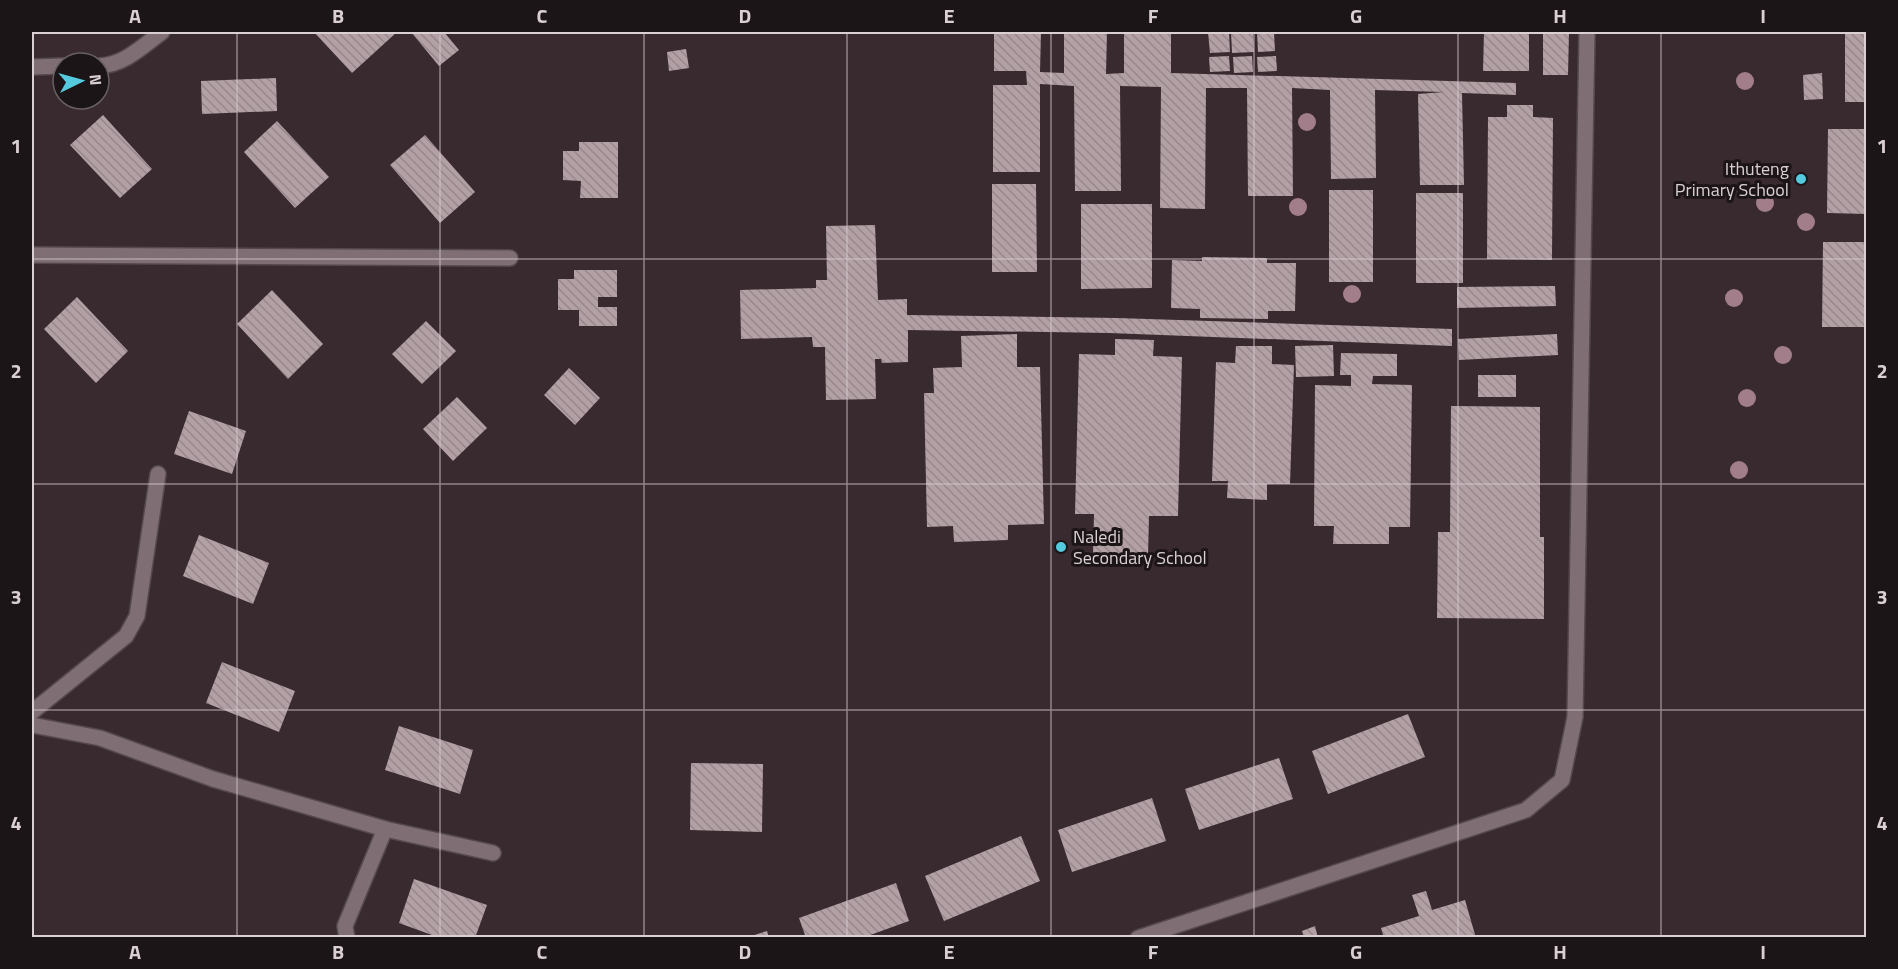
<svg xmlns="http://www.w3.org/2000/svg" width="1898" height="969" font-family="'Titillium Web',sans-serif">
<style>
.building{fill:url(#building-back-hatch)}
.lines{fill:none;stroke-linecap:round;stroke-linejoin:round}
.minor-casing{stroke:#54484c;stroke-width:18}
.minor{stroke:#7f6e73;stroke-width:15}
.tree{fill:#a27e8a}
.grid{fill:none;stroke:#dad0d3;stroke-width:1.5;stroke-opacity:0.55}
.poi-dot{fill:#55cadf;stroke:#1c1517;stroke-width:2}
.labels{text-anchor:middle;stroke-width:6;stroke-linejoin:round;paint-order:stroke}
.poi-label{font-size:18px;fill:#dad0d3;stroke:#1c1517;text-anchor:end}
.neatline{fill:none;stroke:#dad0d3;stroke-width:2}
.grid-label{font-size:20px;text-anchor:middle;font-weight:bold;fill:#dad0d3}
</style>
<defs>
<pattern id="building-back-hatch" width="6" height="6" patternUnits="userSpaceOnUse" patternTransform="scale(1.5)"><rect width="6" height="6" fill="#b2a0a5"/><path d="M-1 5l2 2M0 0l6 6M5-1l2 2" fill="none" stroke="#96888c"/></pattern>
</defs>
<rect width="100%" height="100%" fill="#392a2f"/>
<g class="building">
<path d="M314 32H397L352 73Z"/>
<path d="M411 32H444L459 50 439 66Z"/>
<path d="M994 32H1041L1040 72 1064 73V32H1107L1106 74 1124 73V32H1171V73L1516 83V95L1462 93 1464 185H1420L1418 94 1444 92 1375 90 1376 178 1331 179 1330 90 1292 88 1293 196H1248L1247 88H1206L1205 209 1160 208 1161 87 1120 86 1121 191H1075L1074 86 1040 84V172H993V85H1027L1026 71H994Z"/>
<path d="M1208 32H1229L1230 52 1210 53Z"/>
<path d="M1231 32H1253L1254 52 1232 53Z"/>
<path d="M1257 32H1274L1275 51 1258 52Z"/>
<path d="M1484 32H1529V71H1483Z"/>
<path d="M1543 32H1569L1568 75H1543Z"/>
<rect x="1845" y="32" width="21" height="70"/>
<path d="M686 49 689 68 669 71 667 52Z"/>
<path d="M1229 56 1230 71 1210 72 1209 57Z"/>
<path d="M1252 56 1253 72 1234 73 1233 57Z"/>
<path d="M1276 56 1277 71 1258 72 1257 57Z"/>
<path d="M1822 73 1823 99 1804 100 1803 75Z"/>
<path d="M276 78 277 111 202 114 201 81Z"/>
<path d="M1507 105H1533V117L1553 118 1552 260 1487 259 1488 117H1507Z"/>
<path d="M103 115 152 169 120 198 70 145Z"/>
<path d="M277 121 329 177 295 208 244 152Z"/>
<path d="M1828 129H1866V214L1827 213Z"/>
<path d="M425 135 475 192 440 223 390 165Z"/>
<path d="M579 142H618V198H580L581 181 563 180V151H579Z"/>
<path d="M992 184H1036L1037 272H992Z"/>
<rect x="1329" y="190" width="44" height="92"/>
<rect x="1416" y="193" width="47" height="90"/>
<path d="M1081 204H1152V288L1081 289Z"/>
<path d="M875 225 878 300 907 299V315L1117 318 1452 329V346L1109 333 908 330V362L882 363 881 359H875L876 399 826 400 825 347H813L812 337 741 339 740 290 816 288V280H827L826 226Z"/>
<path d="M1823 242H1866L1864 304H1866V327H1822Z"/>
<path d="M1202 257 1267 258V263H1296L1295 311H1268V319L1200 318V309L1171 308 1172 260 1202 261Z"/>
<path d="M574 270H617V297H598V307H617V326H579V310H558V279H574Z"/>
<path d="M1555 286 1556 306 1457 308V287Z"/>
<path d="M272 290 323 344 288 379 237 324Z"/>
<path d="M77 297 128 351 96 383 44 329Z"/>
<path d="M426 321 456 351 422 384 392 354Z"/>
<path d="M1017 334V367H1040L1044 524 1008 525V540L954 542 953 526 927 527 924 393H934L933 368 962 367 961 336Z"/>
<path d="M1557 334 1558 355 1459 360 1458 339Z"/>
<path d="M1115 339 1154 340 1153 356 1182 357 1178 516H1149L1148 557 1093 556 1094 514H1075L1079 354 1115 355Z"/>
<path d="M1333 345 1334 376 1296 377 1295 346Z"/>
<path d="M1236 346H1272V364L1294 365 1290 484H1267V500L1227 498 1228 481H1212L1216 362 1235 363Z"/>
<path d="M1341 353 1397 354V376H1373L1372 384 1412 385 1410 527H1389V544H1333L1334 526H1314L1315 385 1351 386V375H1340Z"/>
<path d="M569 368 600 398 575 425 544 395Z"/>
<rect x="1478" y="375" width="38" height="22"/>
<path d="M457 397 487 428 453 461 423 429Z"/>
<path d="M1451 406 1540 407V537H1544V619L1437 618 1438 532H1450Z"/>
<path d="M189 411 246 431 232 474 174 454Z"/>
<path d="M199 535 269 563 253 604 183 576Z"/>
<path d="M222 662 295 691 279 732 206 703Z"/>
<path d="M1408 714 1425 757 1328 794 1312 751Z"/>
<path d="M399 726 473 750 460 794 385 770Z"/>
<path d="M1279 758 1293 799 1199 830 1185 789Z"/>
<path d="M691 763 763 764 762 832 690 830Z"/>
<path d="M1152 798 1166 841 1072 872 1058 830Z"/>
<path d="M1021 836 1040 881 944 921 925 876Z"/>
<path d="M414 879 487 905 475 938H440L399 923Z"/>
<path d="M896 883 909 921 862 938H806L799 918Z"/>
<path d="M1426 891 1432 910 1465 900 1476 938H1384L1381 928 1419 916 1412 895Z"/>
<path d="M1315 926 1318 938H1304L1302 931Z"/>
<path d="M767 931 769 938H748V937Z"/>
</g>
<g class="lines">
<defs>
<g id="minor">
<path d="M99 66C124 65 143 46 162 32"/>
<path d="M32 67 63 66"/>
<path d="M32 255 510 258"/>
<path d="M32 712 126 636 137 616 158 474"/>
<path d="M32 725 100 738 213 779 385 829"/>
<path d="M347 938 345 926 385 829 493 853"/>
<path d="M1138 938 1526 810 1562 780 1575 717 1587 32"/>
</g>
</defs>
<use href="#minor" class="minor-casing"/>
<use href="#minor" class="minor"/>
</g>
<g class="tree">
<circle cx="1745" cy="81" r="9"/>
<circle cx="1307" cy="122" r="9"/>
<circle cx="1765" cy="203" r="9"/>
<circle cx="1298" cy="207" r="9"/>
<circle cx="1806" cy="222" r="9"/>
<circle cx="1352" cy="294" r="9"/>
<circle cx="1734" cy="298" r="9"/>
<circle cx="1783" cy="355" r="9"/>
<circle cx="1747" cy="398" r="9"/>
<circle cx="1739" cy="470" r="9"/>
</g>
<path class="grid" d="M237 32V938M440 32V938M644 32V938M847 32V938M1051 32V938M1254 32V938M1458 32V938M1661 32V938M32 259H1866M32 484H1866M32 710H1866"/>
<g class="poi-dot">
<circle cx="1801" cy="179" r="6"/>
<circle cx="1061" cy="547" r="6"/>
</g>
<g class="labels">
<g class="poi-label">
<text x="1789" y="175">Ithuteng<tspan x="1789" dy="21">Primary School</tspan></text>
<text x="1073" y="543" text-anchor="start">Naledi<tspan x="1073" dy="21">Secondary School</tspan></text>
</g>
</g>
<rect width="1898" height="969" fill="none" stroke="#1c1517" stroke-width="66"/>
<g transform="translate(81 81) rotate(85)"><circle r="28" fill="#1c1517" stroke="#686062" stroke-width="1.5"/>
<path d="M0-4.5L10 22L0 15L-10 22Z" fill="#55cadf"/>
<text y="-9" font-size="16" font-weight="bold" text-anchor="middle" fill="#dad0d3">N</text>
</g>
<rect x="33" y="33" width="1832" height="903" class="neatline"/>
<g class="grid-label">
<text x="135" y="23">A</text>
<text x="338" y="23">B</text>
<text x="542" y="23">C</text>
<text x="745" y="23">D</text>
<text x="949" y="23">E</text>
<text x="1153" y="23">F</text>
<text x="1356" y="23">G</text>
<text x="1560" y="23">H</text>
<text x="1763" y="23">I</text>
<text x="16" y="153">1</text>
<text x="1882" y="153">1</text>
<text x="16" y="378">2</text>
<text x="1882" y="378">2</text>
<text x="16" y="604">3</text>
<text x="1882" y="604">3</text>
<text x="16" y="830">4</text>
<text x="1882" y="830">4</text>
<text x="135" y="959">A</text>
<text x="338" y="959">B</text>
<text x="542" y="959">C</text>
<text x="745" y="959">D</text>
<text x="949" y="959">E</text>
<text x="1153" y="959">F</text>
<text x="1356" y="959">G</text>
<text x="1560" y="959">H</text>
<text x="1763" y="959">I</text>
</g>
</svg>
